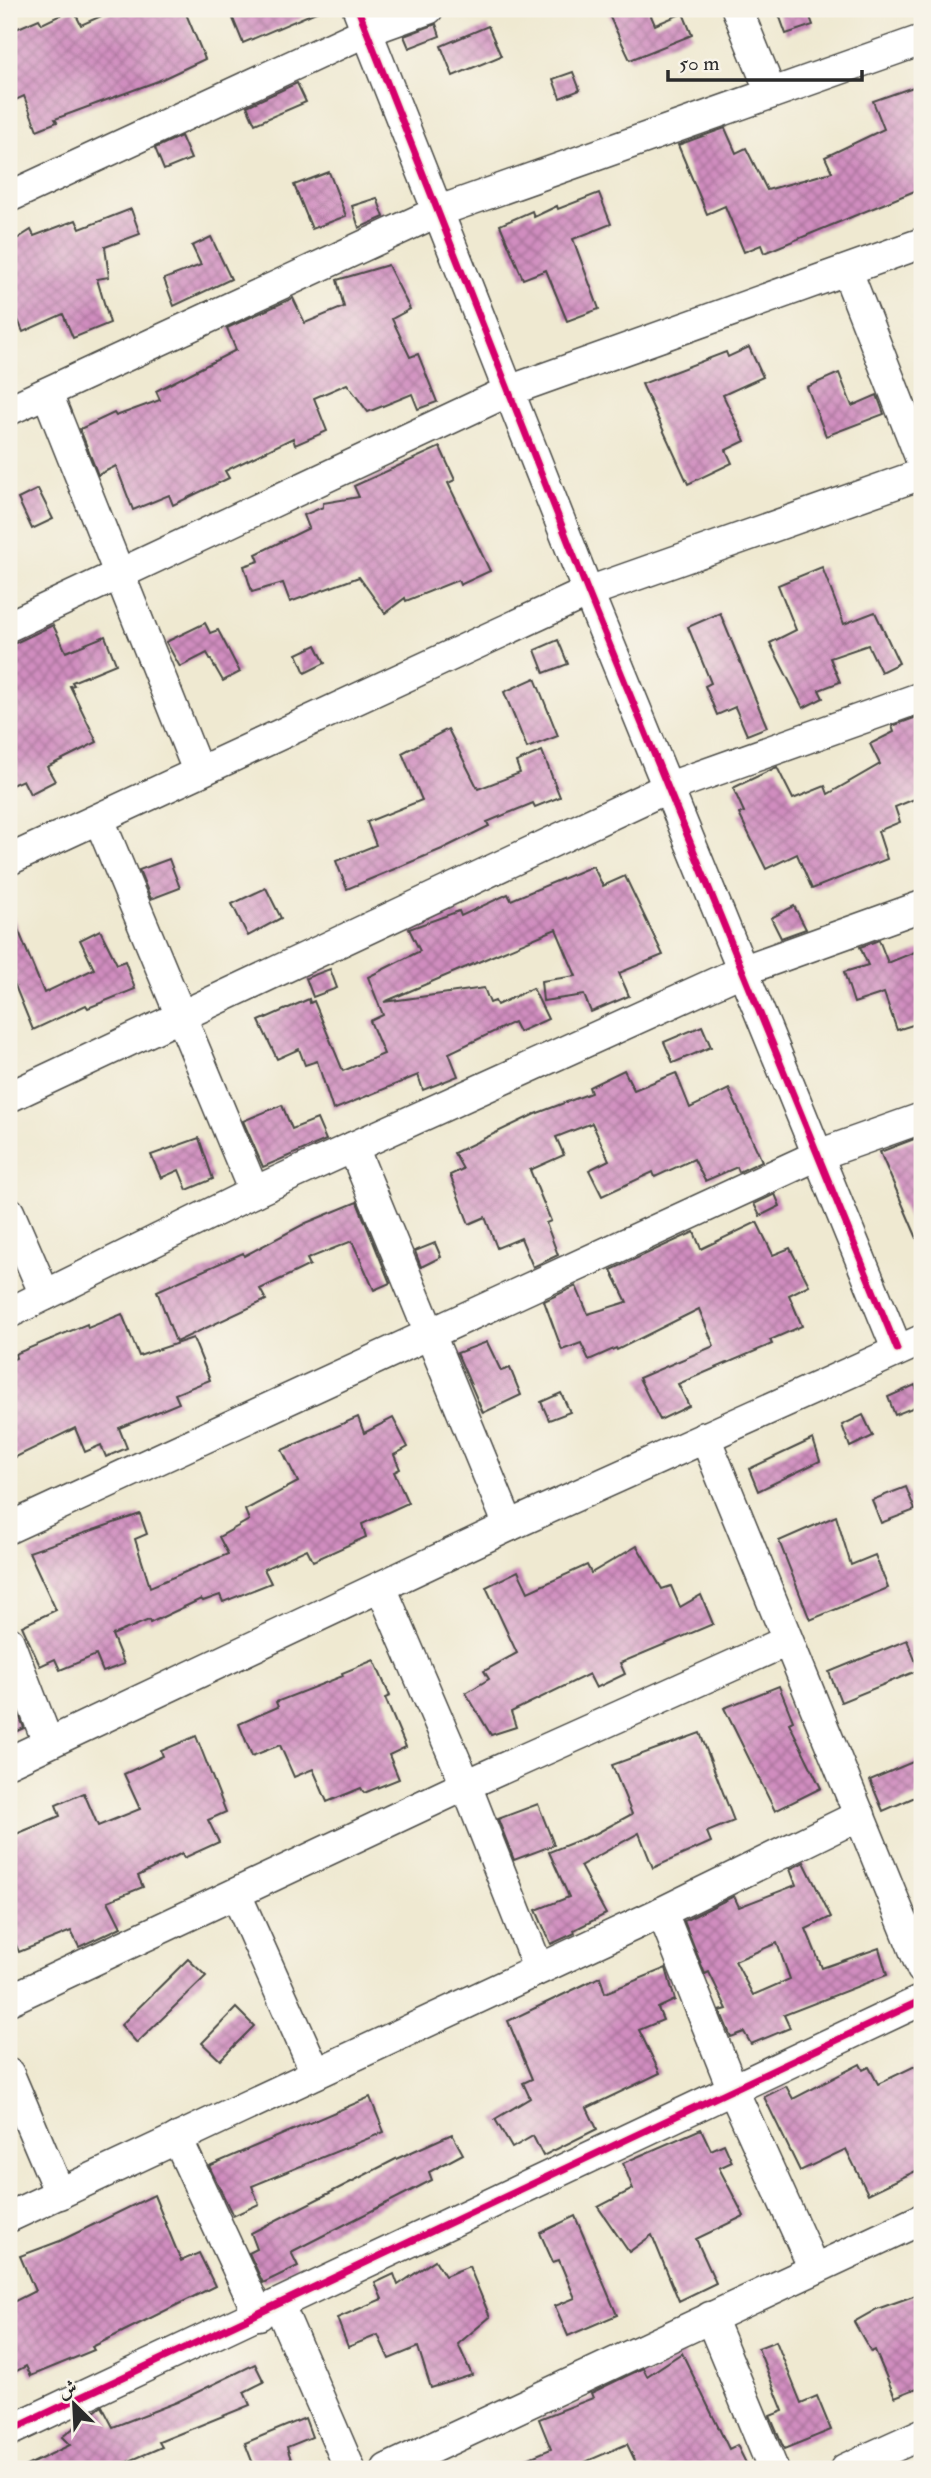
<svg xmlns="http://www.w3.org/2000/svg" width="931" height="2478" font-family="'IM FELL Double Pica',Amiri,serif">
<style>
.building{fill:url(#building-cross-hatch);fill-rule:evenodd}
.lines{fill:none;stroke-linecap:round;stroke-linejoin:round}
.minor-casing{stroke:#484844;stroke-width:33}
.minor{stroke:#fff;stroke-width:30}
.cycleway-casing{stroke:#f7f3e8;stroke-width:11}
.cycleway{stroke:#d6006c;stroke-width:7}
</style>
<defs>
<pattern id="building-cross-hatch" width="8" height="8" patternUnits="userSpaceOnUse" patternTransform="scale(1.75)"><rect width="8" height="8" fill="#d08dbf"/><path d="M0 0l8 8M0 8l8-8" fill="none" stroke="#a9739b"/></pattern>
</defs>
<rect width="100%" height="100%" fill="#f7f3e8"/>
<filter id="ink" filterUnits="userSpaceOnUse"><feTurbulence type="fractalNoise" baseFrequency=".0143" numOctaves="2"/><feDisplacementMap in="SourceGraphic" scale="14" xChannelSelector="R" yChannelSelector="G"/><feConvolveMatrix kernelMatrix="1 2 1 2 8 2 1 2 1" color-interpolation-filters="sRGB"/></filter>
<filter id="wash" filterUnits="userSpaceOnUse"><feTurbulence type="fractalNoise" baseFrequency=".00686" numOctaves="4" result="noise"/><feDisplacementMap in="SourceGraphic" scale="28" xChannelSelector="R" yChannelSelector="G"/><feGaussianBlur stdDeviation="1.57" result="paint"/><feColorMatrix in="noise" values="0 0 0 0 0 0 0 0 0 0 0 0 0 0 0 0 0 1.4 0 .05"/><feComposite in="paint" operator="in"/></filter>
<g filter="url(#wash)">
<rect width="100%" height="100%" fill="#efe9d1"/>
<g id="blocks">
<g class="building">
<path d="M73 9 81 25 117 9H184L205 59 158 81 55 119 57 122 37 130 24 96 9 103V32L39 19 42 24Z"/>
<path d="M229 9H323L243 43Z"/>
<path d="M606 9H648L655 25 683 13 692 35 630 60Z"/>
<path d="M777 9H807L813 25 786 34Z"/>
<path d="M436 24 440 36 409 48 404 36Z"/>
<path d="M488 26 501 56 453 76 441 46Z"/>
<path d="M573 72 580 90 560 98 553 79Z"/>
<path d="M297 83 306 102 255 124 247 106Z"/>
<path d="M922 84V188L764 253 761 245 744 252 725 206 707 214 678 145 725 128 736 153 746 148 767 190 832 172 825 157 884 129 873 101Z"/>
<path d="M181 136 191 159 164 170 155 148Z"/>
<path d="M329 172 346 216 312 229 294 185Z"/>
<path d="M599 193 611 224 573 239 599 309 567 321 546 270 523 279 500 225 532 211 534 217 557 206 558 209Z"/>
<path d="M377 198 384 217 359 228 352 206Z"/>
<path d="M131 209 140 234 105 247 109 277 97 279 110 323 73 338 63 314 23 332 9 297V244L31 230 34 236 76 220 80 229Z"/>
<path d="M211 237 231 279 174 306 164 279 201 265 192 246Z"/>
<path d="M388 265 410 309 392 319 410 357 418 354 437 402 418 409 412 394 368 412 347 384 314 398 327 431 295 445 293 438 225 471 229 478 173 505 169 495 133 510 116 466 98 475 80 429 114 413 116 416 160 400 156 391 236 350 227 328 293 298 305 323 344 307 337 280Z"/>
<path d="M749 347 763 377 723 395 745 441 726 450 732 463 688 484 642 384 726 352 728 357Z"/>
<path d="M839 373 852 406 877 395 884 414 826 436 807 387Z"/>
<path d="M440 447 455 480 448 483 490 571 460 585 458 580 406 601 405 598 385 613 359 577 290 602 283 583 252 592 244 566 259 561 256 554 309 528 304 515 323 507V503L359 497 354 486Z"/>
<path d="M38 489 53 519 32 529 18 499Z"/>
<path d="M822 567 844 624 875 612 899 663 881 672 868 645 830 658 840 682 819 690 823 698 803 708 770 643 796 630 778 585Z"/>
<path d="M720 613 767 727 747 735 735 707 717 715 705 686 711 683 688 627Z"/>
<path d="M205 623 210 633 218 630 240 672 223 681 207 653 180 667 166 642Z"/>
<path d="M53 625 66 652 105 636 116 664 72 682 74 685 70 686 97 742 47 767 55 781 30 794 23 780 9 786V646Z"/>
<path d="M558 640 568 664 544 673 535 650Z"/>
<path d="M316 645 325 663 305 673 297 654Z"/>
<path d="M535 678 558 736 527 748 504 692Z"/>
<path d="M917 717 922 729V796L895 807 900 822 878 831 887 859 812 889 797 854 766 869 739 814 744 812 733 788 777 767 793 799 825 786 828 794 880 764 870 744 894 732 892 726Z"/>
<path d="M448 729 478 789 520 773 516 762 542 751 560 797 535 807 533 803 487 822 489 826 442 849 347 889 336 861 376 845 367 822 422 800 402 753Z"/>
<path d="M169 859 180 888 151 899 139 870Z"/>
<path d="M593 866 603 886 625 876 663 955 619 973 629 996 591 1012 584 995 543 1001 541 981 576 976 556 929 384 1002 484 988 490 1003 495 1001 497 1005 533 988 548 1019 519 1032 514 1022 449 1053 458 1076 423 1090 418 1075 333 1110 317 1061 305 1065 299 1049 277 1059 259 1021 309 999 310 1003 314 1001 343 1071 384 1054 370 1021 383 1015 368 977 420 951 409 929 459 911 461 916 508 894 511 900Z"/>
<path d="M266 888 281 918 248 936 232 904Z"/>
<path d="M794 906 806 929 781 938 771 918Z"/>
<path d="M9 907 44 993 94 969 80 940 100 930 117 964 125 961 135 989 88 1008 86 1005 33 1030 9 971Z"/>
<path d="M879 940 888 963 922 949V1022L897 1030 884 993 854 1003 844 972 868 965 860 947Z"/>
<path d="M330 969 337 988 313 997 306 978Z"/>
<path d="M702 1026 711 1047 673 1063 664 1042Z"/>
<path d="M624 1070 634 1090 676 1073 690 1108 729 1089 762 1161 739 1172 737 1167 705 1181 694 1159 655 1177 653 1172 602 1196 589 1170 609 1160 592 1123 556 1137 564 1155 530 1170 551 1221 546 1223 558 1255 533 1267 521 1238 497 1248 485 1217 469 1224 450 1175 463 1169 454 1153 535 1114 591 1093 589 1087Z"/>
<path d="M282 1105 292 1129 317 1119 326 1140 263 1167 243 1121Z"/>
<path d="M922 1136V1250L880 1152Z"/>
<path d="M199 1138 213 1179 187 1190 179 1170 161 1178 151 1155Z"/>
<path d="M775 1194 780 1206 760 1216 754 1204Z"/>
<path d="M357 1202 390 1283 374 1290 352 1241 307 1259 310 1265 260 1289 266 1300 176 1342 157 1291 243 1253 244 1256 306 1223Z"/>
<path d="M757 1222 773 1255 790 1248 809 1285 789 1295 802 1326 770 1340 772 1344 678 1384 689 1406 660 1420 639 1378 714 1346 699 1309 617 1350 616 1348 589 1360 581 1343 562 1350 544 1301 576 1286 588 1314 627 1302 611 1270 694 1232 701 1249Z"/>
<path d="M435 1243 441 1257 421 1267 415 1251Z"/>
<path d="M122 1314 139 1356 193 1338 210 1380 175 1394 179 1403 119 1428 127 1448 106 1457 101 1445 85 1452 75 1428 14 1458 9 1447V1361L16 1358 15 1354 87 1324 88 1328Z"/>
<path d="M487 1342 501 1371 510 1368 521 1395 483 1413 457 1353Z"/>
<path d="M915 1385 922 1404 895 1415 888 1397Z"/>
<path d="M561 1393 570 1412 549 1420 541 1402Z"/>
<path d="M863 1415 873 1436 850 1447 842 1425Z"/>
<path d="M358 1417 364 1433 393 1418 408 1447 394 1455 400 1469 394 1472 408 1503 362 1524 366 1537 313 1561 307 1549 264 1569 271 1583 223 1602 220 1595 203 1601 201 1599 150 1623 149 1620 112 1635 124 1664 103 1672 96 1655 60 1670 55 1659 40 1666 22 1626 56 1610 29 1552 140 1514 147 1534 135 1539 150 1587 228 1554 219 1537 249 1520 245 1510 298 1482 282 1450Z"/>
<path d="M813 1439 820 1461 758 1491 749 1469Z"/>
<path d="M906 1487 915 1510 881 1523 872 1500Z"/>
<path d="M836 1516 851 1565 875 1555 888 1588 810 1620 779 1541Z"/>
<path d="M637 1546 662 1589 671 1586 680 1607 701 1595 713 1624 620 1663 625 1674 596 1688 589 1674 511 1712 516 1727 491 1735 466 1693 489 1679 484 1671 517 1653 486 1587 518 1571 528 1592 587 1565 591 1573Z"/>
<path d="M907 1640 919 1670 841 1702 829 1672Z"/>
<path d="M374 1660 390 1696 385 1698 406 1747 389 1755 399 1779 364 1793 361 1788 327 1802 313 1769 294 1777 280 1745 252 1756 239 1724 278 1707 276 1702 343 1676 342 1673Z"/>
<path d="M779 1686 793 1721 789 1723 821 1788 775 1811 724 1708Z"/>
<path d="M9 1690 24 1728 9 1735Z"/>
<path d="M700 1733 734 1821 707 1832 711 1842 653 1868 639 1833 580 1866 606 1914 574 1930 575 1933 551 1944 536 1910 569 1897 549 1852 597 1833 632 1814 612 1765Z"/>
<path d="M196 1736 226 1812 208 1820 219 1842 184 1858 182 1853 138 1876 143 1887 108 1901 121 1927 79 1947 71 1931 19 1952 9 1930V1837L60 1816 56 1805 84 1793 98 1826 140 1809 124 1774 163 1756 161 1751Z"/>
<path d="M922 1758V1794L883 1811 870 1780Z"/>
<path d="M538 1804 554 1845 514 1860 498 1819Z"/>
<path d="M804 1862 831 1917 806 1929 822 1968 879 1948 887 1975 784 2015 790 2028 751 2044 744 2032 731 2037 720 2011 727 2009 709 1972 705 1974 684 1921 734 1896 739 1907 796 1885 790 1869ZM777 1943 790 1979 753 1995 735 1961Z"/>
<path d="M188 1959 206 1976 137 2043 121 2025Z"/>
<path d="M666 1968 675 2000 658 2008 663 2020 639 2030 660 2073 587 2108 597 2129 543 2156 533 2136 512 2148 495 2119 530 2098 523 2083 532 2079 508 2021 600 1977 605 1993Z"/>
<path d="M236 2008 254 2026 220 2060 202 2043Z"/>
<path d="M860 2064 863 2070 869 2067 878 2084 915 2066 922 2081V2168L868 2194 846 2149 800 2171 764 2097 786 2086 793 2099Z"/>
<path d="M370 2097 384 2132 252 2186 259 2204 233 2216 209 2166Z"/>
<path d="M701 2129 711 2150 724 2144 732 2162 719 2168 744 2216 696 2239 716 2283 679 2301 652 2235 629 2252 598 2207 633 2189 623 2163Z"/>
<path d="M452 2134 463 2154 429 2172 432 2180 291 2252 298 2266 263 2283 249 2253 257 2249 251 2233 396 2159Z"/>
<path d="M154 2195 181 2261 199 2253 215 2286 92 2347 94 2350 31 2376 26 2366 9 2375V2304L35 2291 20 2256 60 2241Z"/>
<path d="M575 2216 617 2315 568 2336 555 2306 575 2298 559 2260 553 2262 540 2233Z"/>
<path d="M435 2260 445 2276 469 2266 490 2317 458 2344 472 2375 431 2388 418 2347 389 2359 378 2335 348 2347 337 2318 382 2299 375 2283 394 2274 398 2285Z"/>
<path d="M922 2293V2386L895 2397 875 2350 871 2352 854 2322 877 2309Z"/>
<path d="M776 2341 801 2403 817 2396 831 2430 784 2449 770 2416 783 2411 758 2348Z"/>
<path d="M682 2353 729 2449 737 2445 749 2469H639L627 2444 585 2462 587 2469H503L551 2449 539 2419 593 2398 591 2393 643 2368 647 2376Z"/>
<path d="M255 2364 264 2382 244 2392 250 2405 159 2442 162 2447 111 2469H20L70 2445 62 2437 102 2406 113 2427 177 2402Z"/>
<path d="M305 2418 312 2437 287 2447 294 2469H255L245 2443Z"/>
</g>
</g>
</g>
<g filter="url(#ink)">
<use href="#blocks" fill-opacity="0" stroke="#484844" stroke-width="2"/>
<g class="lines">
<defs>
<g id="minor">
<path d="M358 9 588 592 897 1349"/>
<path d="M737 9 771 93"/>
<path d="M9 197 367 31 428 9"/>
<path d="M847 271 922 462"/>
<path d="M47 393 198 771"/>
<path d="M9 410 439 211 922 40"/>
<path d="M9 626 511 390 922 243"/>
<path d="M99 819 254 1192"/>
<path d="M9 860 588 592 922 474"/>
<path d="M9 1097 669 787 922 697"/>
<path d="M353 1147 509 1526"/>
<path d="M9 1212 45 1295"/>
<path d="M9 1313 254 1192 744 970 922 906"/>
<path d="M705 1437 922 1969"/>
<path d="M9 1528 818 1155 922 1118"/>
<path d="M381 1587 466 1785 538 1968"/>
<path d="M9 1642 48 1743"/>
<path d="M9 1762 509 1526 922 1340"/>
<path d="M236 1894 316 2073"/>
<path d="M662 1912 733 2090 814 2269"/>
<path d="M9 2000 466 1785 787 1641"/>
<path d="M9 2074 60 2194"/>
<path d="M177 2138 259 2315"/>
<path d="M9 2217 662 1912 860 1815"/>
<path d="M279 2305 350 2469"/>
<path d="M710 2317 773 2469"/>
<path d="M9 2431 922 2000"/>
<path d="M387 2469 922 2219"/>
<path d="M845 2469 922 2434"/>
</g>
</defs>
<use href="#minor" class="minor-casing"/>
<use href="#minor" class="minor"/>
<defs>
<g id="cycleway">
<path d="M358 9 588 592 897 1349"/>
<path d="M9 2431 922 2000"/>
</g>
</defs>
<use href="#cycleway" class="cycleway-casing"/>
<use href="#cycleway" class="cycleway"/>
</g>
</g>
<rect width="931" height="2478" fill="none" stroke="#f7f3e8" stroke-width="35"/>
<g transform="translate(74 2404) rotate(336)" stroke="#f7f3e8" stroke-width="5" paint-order="stroke">
<path d="M0-5L12 26L0 18L-12 26Z" fill="#2b2b2b"/>
<text y="-10" font-size="19" font-weight="bold" text-anchor="middle" fill="#2b2b2b">ش</text>
</g>
<path d="M668 70v10h194v-10" fill="none" stroke="#2b2b2b" stroke-width="3.5"/>
<text x="679" y="70" font-size="21" fill="#2b2b2b" stroke="#f7f3e8" stroke-width="5" paint-order="stroke">50 m</text>
</svg>
